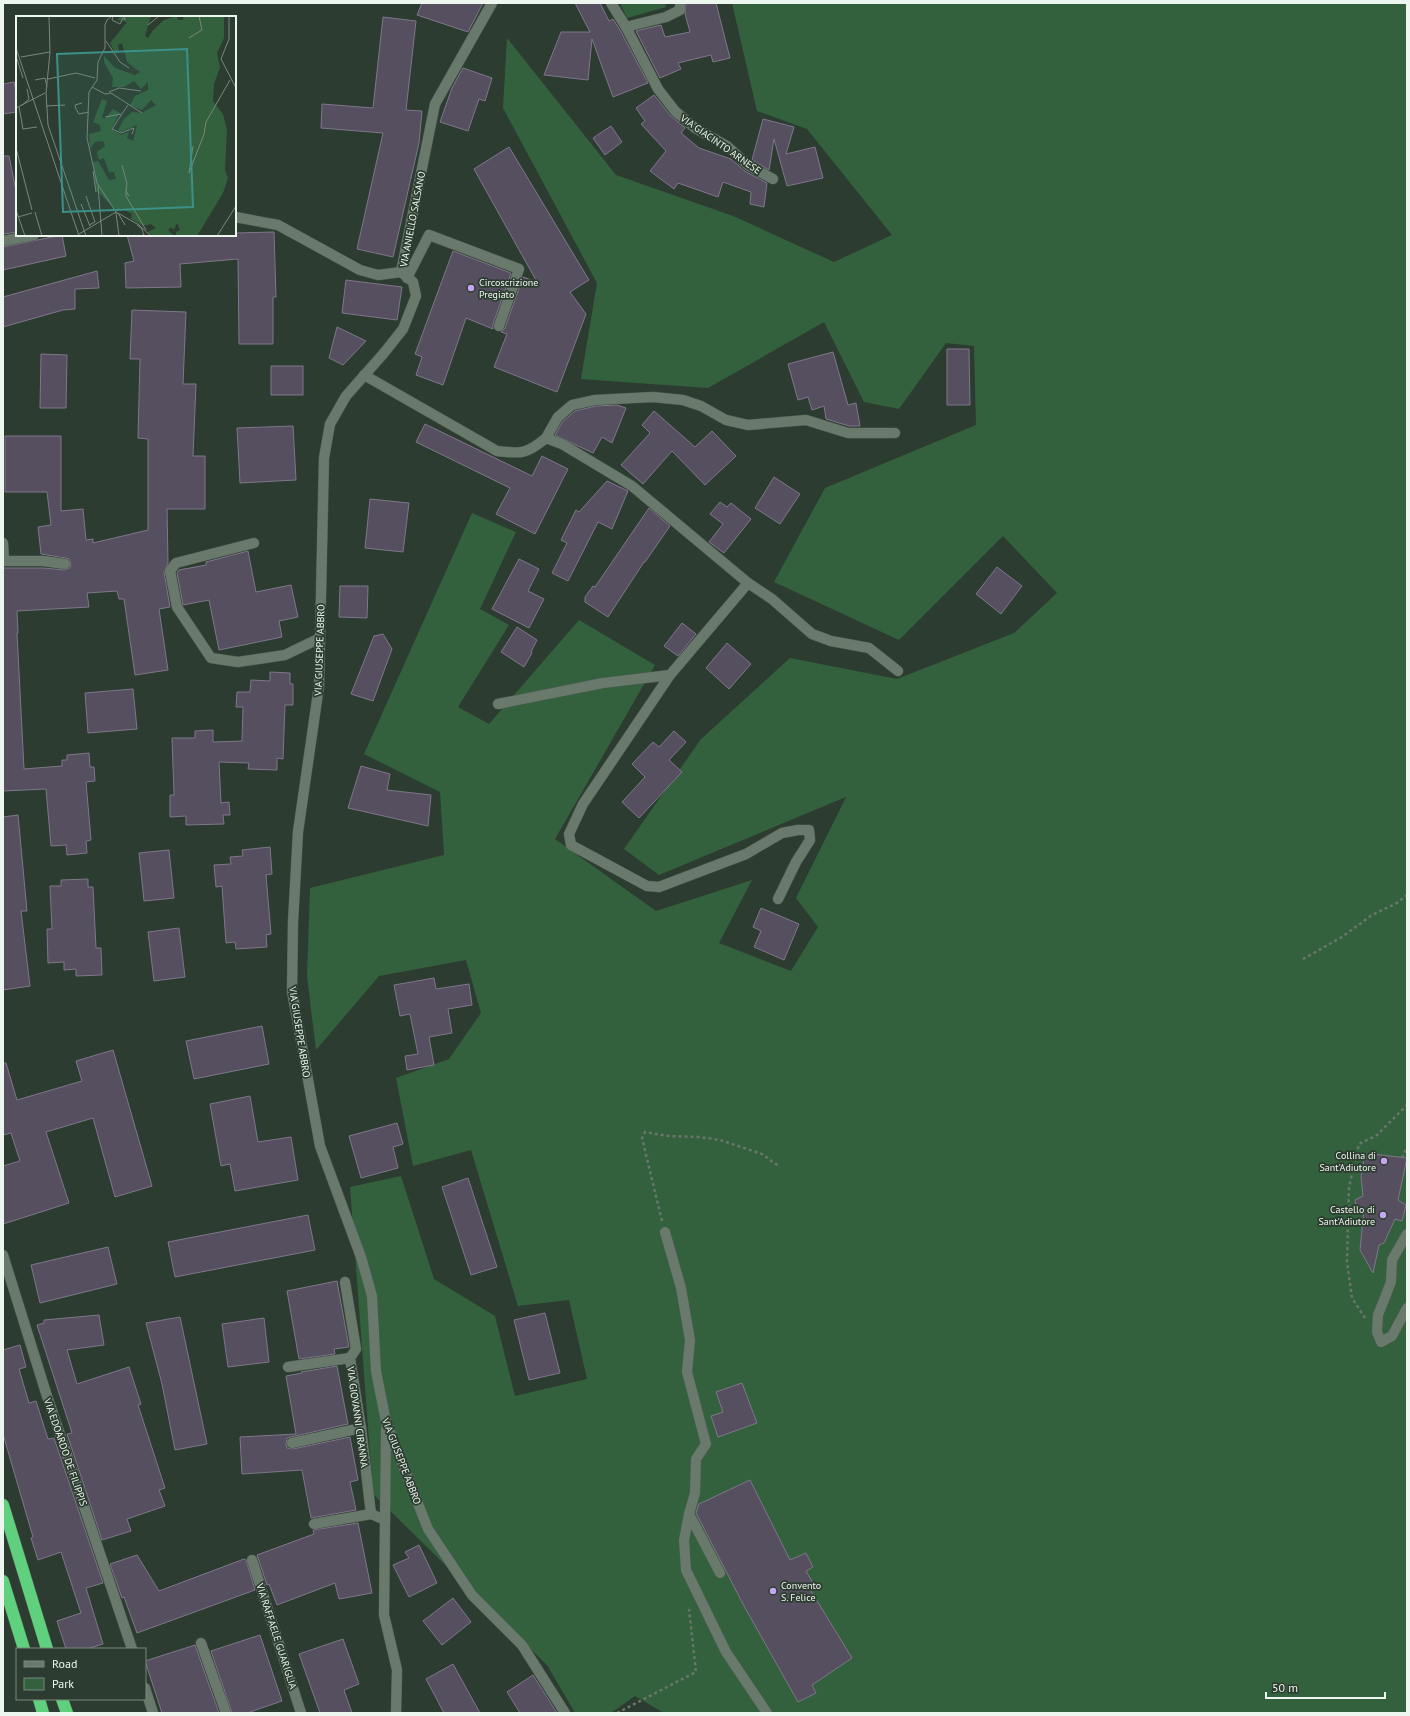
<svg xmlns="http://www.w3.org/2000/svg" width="1410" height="1716" font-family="'PT Sans',sans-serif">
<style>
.green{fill:#33613e}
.building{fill:#564f60;stroke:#7e778a}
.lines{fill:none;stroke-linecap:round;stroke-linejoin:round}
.minor-casing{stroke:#4d5a50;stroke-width:11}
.highway-casing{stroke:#4d5a50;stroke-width:13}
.path{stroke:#68766b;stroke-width:2.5;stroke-dasharray:3 3;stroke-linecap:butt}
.minor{stroke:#697a6c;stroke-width:10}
.highway{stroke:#5ed07e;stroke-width:12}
.poi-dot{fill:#c5a7f1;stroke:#2d3c30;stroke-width:1.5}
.labels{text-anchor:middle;stroke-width:3.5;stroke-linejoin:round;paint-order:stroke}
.street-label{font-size:10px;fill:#eef7ef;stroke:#2d3c30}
.poi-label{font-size:10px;fill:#eef7ef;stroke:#2d3c30;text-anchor:start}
.inset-road{fill:none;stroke:#7a877c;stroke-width:1}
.view{fill:#3c9088;fill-opacity:0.15;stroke:#3c9088;stroke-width:2}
.inset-edge{fill:none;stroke:#eef7ef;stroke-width:2}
</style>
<rect width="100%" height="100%" fill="#2d3c30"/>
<g class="green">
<path d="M620 3H665L666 7 627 18Z"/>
<path d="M732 3H1407V1713H664L635 1696 611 1713H575L547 1665 373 1494 350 1187 401 1176 434 1279 495 1316 515 1396 587 1379 569 1300 518 1306 471 1150 413 1166 396 1078 449 1059 481 1013 466 960 379 976 316 1050 307 976 310 888 444 855 440 792 364 754 472 513 516 532 480 609 509 625 458 707 489 724 579 620 655 665 555 839 656 911 752 880 719 943 791 971 818 927 796 898 846 797 659 875 624 849 701 739 790 658 897 679 1014 633 1057 593 1003 536 899 640 774 582 825 488 976 425 974 346 946 343 899 409 864 402 824 322 708 388 581 379 597 283 503 108 507 38 616 175 733 216 834 262 892 235 807 129 757 111Z"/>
</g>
<g class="building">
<path d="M422 3H483L468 32 417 15Z"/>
<path d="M575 3H600L609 21 613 19 620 30 648 83 613 97 592 39 588 80 544 75 561 32H590Z"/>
<path d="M686 3H716L730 58 713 62 711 55 678 63 681 69 660 78 636 31 661 25 665 37 690 32 685 14Z"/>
<path d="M383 17 416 21 406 110 422 111 419 143 393 257 357 249 383 133 321 128 322 104 373 108Z"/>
<path d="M463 68 492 78 485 101 479 99 468 131 440 122 452 88Z"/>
<path d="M14 82 17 96V112L3 114V84Z"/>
<path d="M654 95 670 115 685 128 681 133 699 148 731 159 746 172 767 183 764 207 750 204 751 192 723 182 718 197 678 183 674 189 650 171 666 151 641 124 645 121 636 108Z"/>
<path d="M763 119 794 127 786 154 815 147 823 178 787 186 774 139 769 170 752 160Z"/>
<path d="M611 126 622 142 605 155 593 138Z"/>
<path d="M509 147 589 280 570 292 586 314 557 392 494 367 507 334 501 332 505 328 523 277 537 282 474 169Z"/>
<path d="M3 156H9L17 196V232L3 234Z"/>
<path d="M274 232 276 297H273V344H239L238 259 180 264 181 287 126 288 125 263 134 261 127 235H235V233Z"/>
<path d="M62 235 66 256 3 270V247Z"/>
<path d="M453 251 511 273 493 324V329L466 318 443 385 416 375 422 357 415 354Z"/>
<path d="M97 271 99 288 75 289V309L63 310 3 327V297Z"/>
<path d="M346 280 402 287 397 320 342 313Z"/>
<path d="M132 310 186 312 183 384H196L193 456H205V509H167L168 563 164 572 170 607 159 609 168 670 135 675 124 599H119L117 591 87 593 89 607 17 611 18 633H17L24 769 62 766V760H67V755L89 753 90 767H94L95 781 86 782 91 840 86 841 87 853 67 855 66 845 51 846 46 789 3 791V568H43L65 570 70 568 71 564 69 559 66 558 41 554 38 527 51 525 47 492H5V436H61V511L83 509 86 540 93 539V543L148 530V439L138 438 140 359H130Z"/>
<path d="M337 327 366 341 343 365 329 358Z"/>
<path d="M947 349H969L970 405H947Z"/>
<path d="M833 352 848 405 856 403 860 426H849L826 419 824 406 812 410 808 397 798 400 788 364Z"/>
<path d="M41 354 67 355 66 408H40Z"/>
<rect x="271" y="366" width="32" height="29"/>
<path d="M617 405 626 408 612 443 602 437 593 453 555 435 563 421 575 411 596 406Z"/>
<path d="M654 411 695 447 712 431 736 456 705 485 672 451 643 484 621 465 650 433 642 425Z"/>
<path d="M425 424 532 476 542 456 568 469 535 534 496 514 510 488 416 442Z"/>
<path d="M293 426 296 480 240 483 237 428Z"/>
<path d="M774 477 800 494 780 524 755 508Z"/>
<path d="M607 481 628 491 612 529 598 522 568 581 552 573 567 543 561 540 576 510 579 512Z"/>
<path d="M370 499 409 503 403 552 365 548Z"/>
<path d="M720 502 727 507 731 503 751 519 724 553 709 542 723 524 710 514Z"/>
<path d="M649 508 670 526 645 562H644L608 617 585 602V597L593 586 595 587Z"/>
<path d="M248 551 256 592 291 585 298 617 279 621 282 637 219 650 209 600 183 605 177 573 179 570 206 565V562Z"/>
<path d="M519 559 539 569 528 591 544 599 529 628 492 609Z"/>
<path d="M997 567 1022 586 1001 614 976 594Z"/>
<path d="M340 586H368L367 618 339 617Z"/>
<path d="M682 623 696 634 678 656 664 646Z"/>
<path d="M517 627 537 640 531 652 532 653 524 667 501 652Z"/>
<path d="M383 634 392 649 373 701 351 694 374 636Z"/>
<path d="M727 643 751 664 729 689 706 668Z"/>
<path d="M270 672 290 673V684H293V705H285L283 759 277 758V770L248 769 249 763 219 762 221 803 229 802 230 815H223L224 824 186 825V816L170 817V795H174L172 738H195V731L213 730V742L242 741 243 707H236L237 692H250L251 680 270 681Z"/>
<path d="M133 689 137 729 88 733 85 693Z"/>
<path d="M674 731 686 742 669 760 682 772 639 818 622 802 645 777 632 764 653 742 659 747Z"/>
<path d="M361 766 390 774 387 790 431 795 428 826 348 808Z"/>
<path d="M18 815 27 911H21L30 986 3 990V817Z"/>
<path d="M270 847 272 874 266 875 271 934 266 935 267 947 236 949 235 942 226 943 222 886 216 887 214 865 231 864 230 857 243 856 242 850Z"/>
<path d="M169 850 174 898 144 901 139 853Z"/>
<path d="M88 879V887H93L96 948H101L102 975 76 976V969L64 970V962L48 963 47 929H52L50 886H61V880Z"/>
<path d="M761 908 799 924 784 960 754 947 761 931 753 927Z"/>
<path d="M179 928 185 977 154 981 148 932Z"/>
<path d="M434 978 436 989 469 984 472 1005 448 1009 452 1033 429 1037 434 1065 407 1070 405 1056 418 1054 410 1014 400 1016 394 985Z"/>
<path d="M262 1026 269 1064 194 1079 186 1041Z"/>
<path d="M113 1050 152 1186 115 1197 93 1118 46 1132 69 1203 3 1224V1166L20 1161 11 1133 3 1135V1063H6L17 1100 82 1081 76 1061Z"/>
<path d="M250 1096 258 1142 291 1137 298 1180 235 1191 230 1164 221 1166 210 1104Z"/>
<path d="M397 1123 403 1144 393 1147 398 1168 361 1178 349 1136Z"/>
<path d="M1372 1154 1407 1158 1398 1200 1406 1205 1402 1221 1395 1219 1384 1243 1379 1245 1373 1273 1360 1250 1364 1209 1357 1212 1355 1200 1363 1196 1361 1177 1364 1158Z"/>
<path d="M468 1178 497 1267 471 1275 442 1187Z"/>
<path d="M308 1215 315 1250 175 1277 168 1242Z"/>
<path d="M108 1247 117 1284 40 1303 31 1265Z"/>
<path d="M337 1281 349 1347 334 1349 335 1354 299 1359 287 1291Z"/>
<path d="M545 1313 560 1373 529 1380 514 1320Z"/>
<path d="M99 1315 104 1345 67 1350 77 1384 129 1367 141 1404 138 1405 165 1488 159 1490 165 1506 127 1519 131 1531 102 1540 67 1434 72 1433 37 1325 44 1323V1320Z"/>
<path d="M180 1317 207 1444 175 1450 162 1384 146 1323Z"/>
<path d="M264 1318 269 1362 228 1367 222 1324Z"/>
<path d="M20 1345 26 1367 19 1369 29 1403 36 1401 48 1439 54 1438 103 1583 86 1588 103 1644 87 1649H66L57 1621 81 1613 61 1552 38 1560 31 1538 33 1537 3 1434V1350Z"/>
<path d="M337 1366 348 1424 291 1437 287 1438 286 1444 287 1448 293 1449 350 1437 358 1480 350 1482 356 1510 311 1518 302 1470 242 1474 240 1437 296 1434 286 1376 302 1373 301 1372Z"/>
<path d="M742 1383 757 1423 718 1437 711 1416 723 1412 716 1392Z"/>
<path d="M750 1480 790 1560 806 1553 813 1567 806 1571 816 1588 811 1591 852 1658 812 1685 816 1693 798 1702 744 1606 696 1513 699 1504Z"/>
<path d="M358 1523 372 1593 339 1599 335 1583 277 1605 269 1584 267 1585 257 1555 314 1534 313 1530Z"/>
<path d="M419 1545 437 1583 409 1597 393 1565 409 1558 405 1552Z"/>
<path d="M137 1555 159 1591 244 1559 246 1560 255 1590 137 1633 124 1597 122 1598 110 1564Z"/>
<path d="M453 1598 471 1622 442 1645 423 1621Z"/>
<path d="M260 1635 282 1701 247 1713H232L211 1651Z"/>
<path d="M343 1639 359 1684 344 1690 352 1713H320L299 1654Z"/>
<path d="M195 1645 219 1713H162L145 1661Z"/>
<path d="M453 1664 480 1713H444L426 1679Z"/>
<path d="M533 1675 557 1713H520L507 1692Z"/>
</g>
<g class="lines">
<defs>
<g id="minor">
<path d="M611 3 626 27 658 89 675 111 695 128 727 146 749 166 773 179"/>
<path d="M626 27 666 17 680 10V3"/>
<path d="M235 217 278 225 360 270 378 275 401 272"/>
<path d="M3 241 34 235"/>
<path d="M401 272 413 282 416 296 403 329 384 353 346 396 330 424 324 458 319 686 298 832 293 922 292 991 320 1146 361 1257 372 1296 376 1371 386 1422 428 1529 472 1595 522 1645 565 1713"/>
<path d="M401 272 435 104 492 3"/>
<path d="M407 278 429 235 519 269 499 326"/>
<path d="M364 375 497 451C521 454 527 454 546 438L562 444 632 486 748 583 772 599 812 634 831 641 869 648 898 671"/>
<path d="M546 438 558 417 572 405 595 400 653 397 683 400 701 406 726 420 748 425 806 420 848 433H895"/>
<path d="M3 543 4 561"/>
<path d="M254 543 176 563 170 571 177 607 211 658 238 662 285 655 320 638"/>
<path d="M3 561H43L65 564"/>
<path d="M748 583 670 675 583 804 569 834 571 845 647 886 659 887 746 854 782 833 798 830H809L810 840 796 862 778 899"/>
<path d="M498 704 603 683 670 675"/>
<path d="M665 1232 681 1288 690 1340 687 1372 706 1444 696 1459 695 1493 689 1514"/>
<path d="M1407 1234 1392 1260 1391 1282 1378 1315 1377 1332 1381 1342 1392 1336 1407 1308"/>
<path d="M3 1255 46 1393 132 1649"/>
<path d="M345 1282 356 1349 350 1358 361 1428 371 1514 385 1520"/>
<path d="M288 1367 350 1358"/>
<path d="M386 1429 384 1615 397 1670 396 1713"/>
<path d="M292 1443 361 1428"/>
<path d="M314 1524 371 1514"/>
<path d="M252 1560 301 1713"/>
<path d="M720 1573 689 1514 684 1540 686 1570 726 1652 767 1713"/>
<path d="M201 1643 226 1713"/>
<path d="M145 1688 153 1713"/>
</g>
<g id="highway">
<path d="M3 1505 47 1649"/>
<path d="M3 1581 24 1649"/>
<path d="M39 1699 43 1713"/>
<path d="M62 1699 67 1713"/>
</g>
</defs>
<use href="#minor" class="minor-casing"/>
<use href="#highway" class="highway-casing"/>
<g class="path">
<path d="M1303 959 1342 937 1372 915 1397 903 1407 895"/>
<path d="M1402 1158 1407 1147"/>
<path d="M662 1221 642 1138 645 1132 668 1136 699 1137 720 1140 762 1154 780 1167"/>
<path d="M1365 1318 1352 1298 1347 1262 1349 1187 1359 1144 1377 1135 1407 1105"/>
<path d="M617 1713 696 1672 689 1609"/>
</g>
<use href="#minor" class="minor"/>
<use href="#highway" class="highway"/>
</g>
<g class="poi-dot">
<circle cx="471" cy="288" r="4"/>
<circle cx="1384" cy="1161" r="4"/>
<circle cx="1383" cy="1215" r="4"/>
<circle cx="773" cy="1591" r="4"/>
</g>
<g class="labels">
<g class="street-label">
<text transform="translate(721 144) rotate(35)" y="4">VIA GIACINTO ARNESE</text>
<text transform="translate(412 219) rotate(-79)" y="4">VIA ANIELLO SALSANO</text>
<text transform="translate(319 650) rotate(-88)" y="4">VIA GIUSEPPE ABBRO</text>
<text transform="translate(300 1032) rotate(81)" y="4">VIA GIUSEPPE ABBRO</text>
<text transform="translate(358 1417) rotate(82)" y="4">VIA GIOVANNI CIRANNA</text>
<text transform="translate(66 1452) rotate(71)" y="4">VIA EDOARDO DE FILIPPIS</text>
<text transform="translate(402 1461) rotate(69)" y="4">VIA GIUSEPPE ABBRO</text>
<text transform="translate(277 1636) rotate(72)" y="4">VIA RAFFAELE GUARIGLIA</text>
</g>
<g class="poi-label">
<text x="479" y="286">Circoscrizione<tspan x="479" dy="12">Pregiato</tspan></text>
<text x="1376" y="1159" text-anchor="end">Collina di<tspan x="1376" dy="12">Sant'Adiutore</tspan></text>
<text x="1375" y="1213" text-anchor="end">Castello di<tspan x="1375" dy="12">Sant'Adiutore</tspan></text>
<text x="781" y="1589">Convento<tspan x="781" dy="12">S. Felice</tspan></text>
</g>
</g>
<g transform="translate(16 16)">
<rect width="220" height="220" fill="#2d3c30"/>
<path d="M105 0H135L129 20 132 22 137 14 148 4 161 0 162 4H167L168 0H208V22L201 37 204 51 198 68 197 85 207 98 211 114 209 154 212 162 207 177 181 220H160V216L164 214 161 207 158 214 155 211 152 214 158 220H136L132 216 140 212 135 208 127 210 115 203 116 198 105 192 101 195 80 174 77 146 82 145 93 164 100 163 98 156H93L88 142 83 144 81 136 89 130 87 125 79 126 74 133 73 118 85 115 84 109 77 106 86 83 91 85 86 101 89 103 97 93 104 97 95 113 105 119 113 116 111 122 117 125 121 109 105 116 102 114 108 103 116 96 126 97 140 89 135 84 126 94 114 89 119 80 132 74V66L125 73 118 65 108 71H96L97 62 88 46V40L99 52 119 59 124 56 111 46 106 27 102 29 103 36 99 37 94 27 111 6 101 4Z" fill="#33613e"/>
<path class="inset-road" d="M33 0 34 36 30 77 32 109 70 220M96 0 91 4 89 9V32L82 46 81 64 73 76 71 122 81 167 100 196M97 0 96 4 104 8 107 2H109V4M213 0V23L205 43 220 72M132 9 143 0M173 22 186 14 183 0M90 25 104 46 113 52M0 32 63 220M5 41 34 36M1 43 7 62M32 63 60 57 79 62M19 64 29 62 31 71M76 71 89 78 95 77 126 97M93 76 103 72 125 75M66 87 59 89 60 93 63 98 73 96M112 89 96 113 105 117 118 112 116 118M5 90 13 83 11 73M30 90 49 89M3 91 7 113 21 111M0 92 29 77M89 101 105 98M177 130 173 157 188 118 190 106 214 64M0 132 16 194M106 149 111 168 110 175M77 155 80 176M82 170 86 220M70 180 79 206 73 209M113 180 110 175V180L130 214M65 188 74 210M0 194 9 220M19 196 26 220M100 196 123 209 135 220M100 197 103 220M102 197 109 209M2 201 16 197M121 209 126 213 128 220M63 218 100 196M201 220 220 190"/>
<path class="view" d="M171 33 177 191 47 196 41 38Z"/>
<rect width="220" height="220" class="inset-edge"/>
</g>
<rect width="1410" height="1716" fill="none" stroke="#eef7ef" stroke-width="8"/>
<rect x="16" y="1648" width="130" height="52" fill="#2d3c30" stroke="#7a877c"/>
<rect x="24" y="1661" width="20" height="6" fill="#697a6c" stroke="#7a877c"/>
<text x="52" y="1668" font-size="12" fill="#eef7ef">Road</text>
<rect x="24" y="1678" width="20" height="12" fill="#33613e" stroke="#7a877c"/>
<text x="52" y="1688" font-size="12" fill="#eef7ef">Park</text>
<path d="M1266 1692v6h119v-6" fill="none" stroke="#eef7ef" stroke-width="2"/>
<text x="1272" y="1692" font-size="12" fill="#eef7ef" stroke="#2d3c30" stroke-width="3" paint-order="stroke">50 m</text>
</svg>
